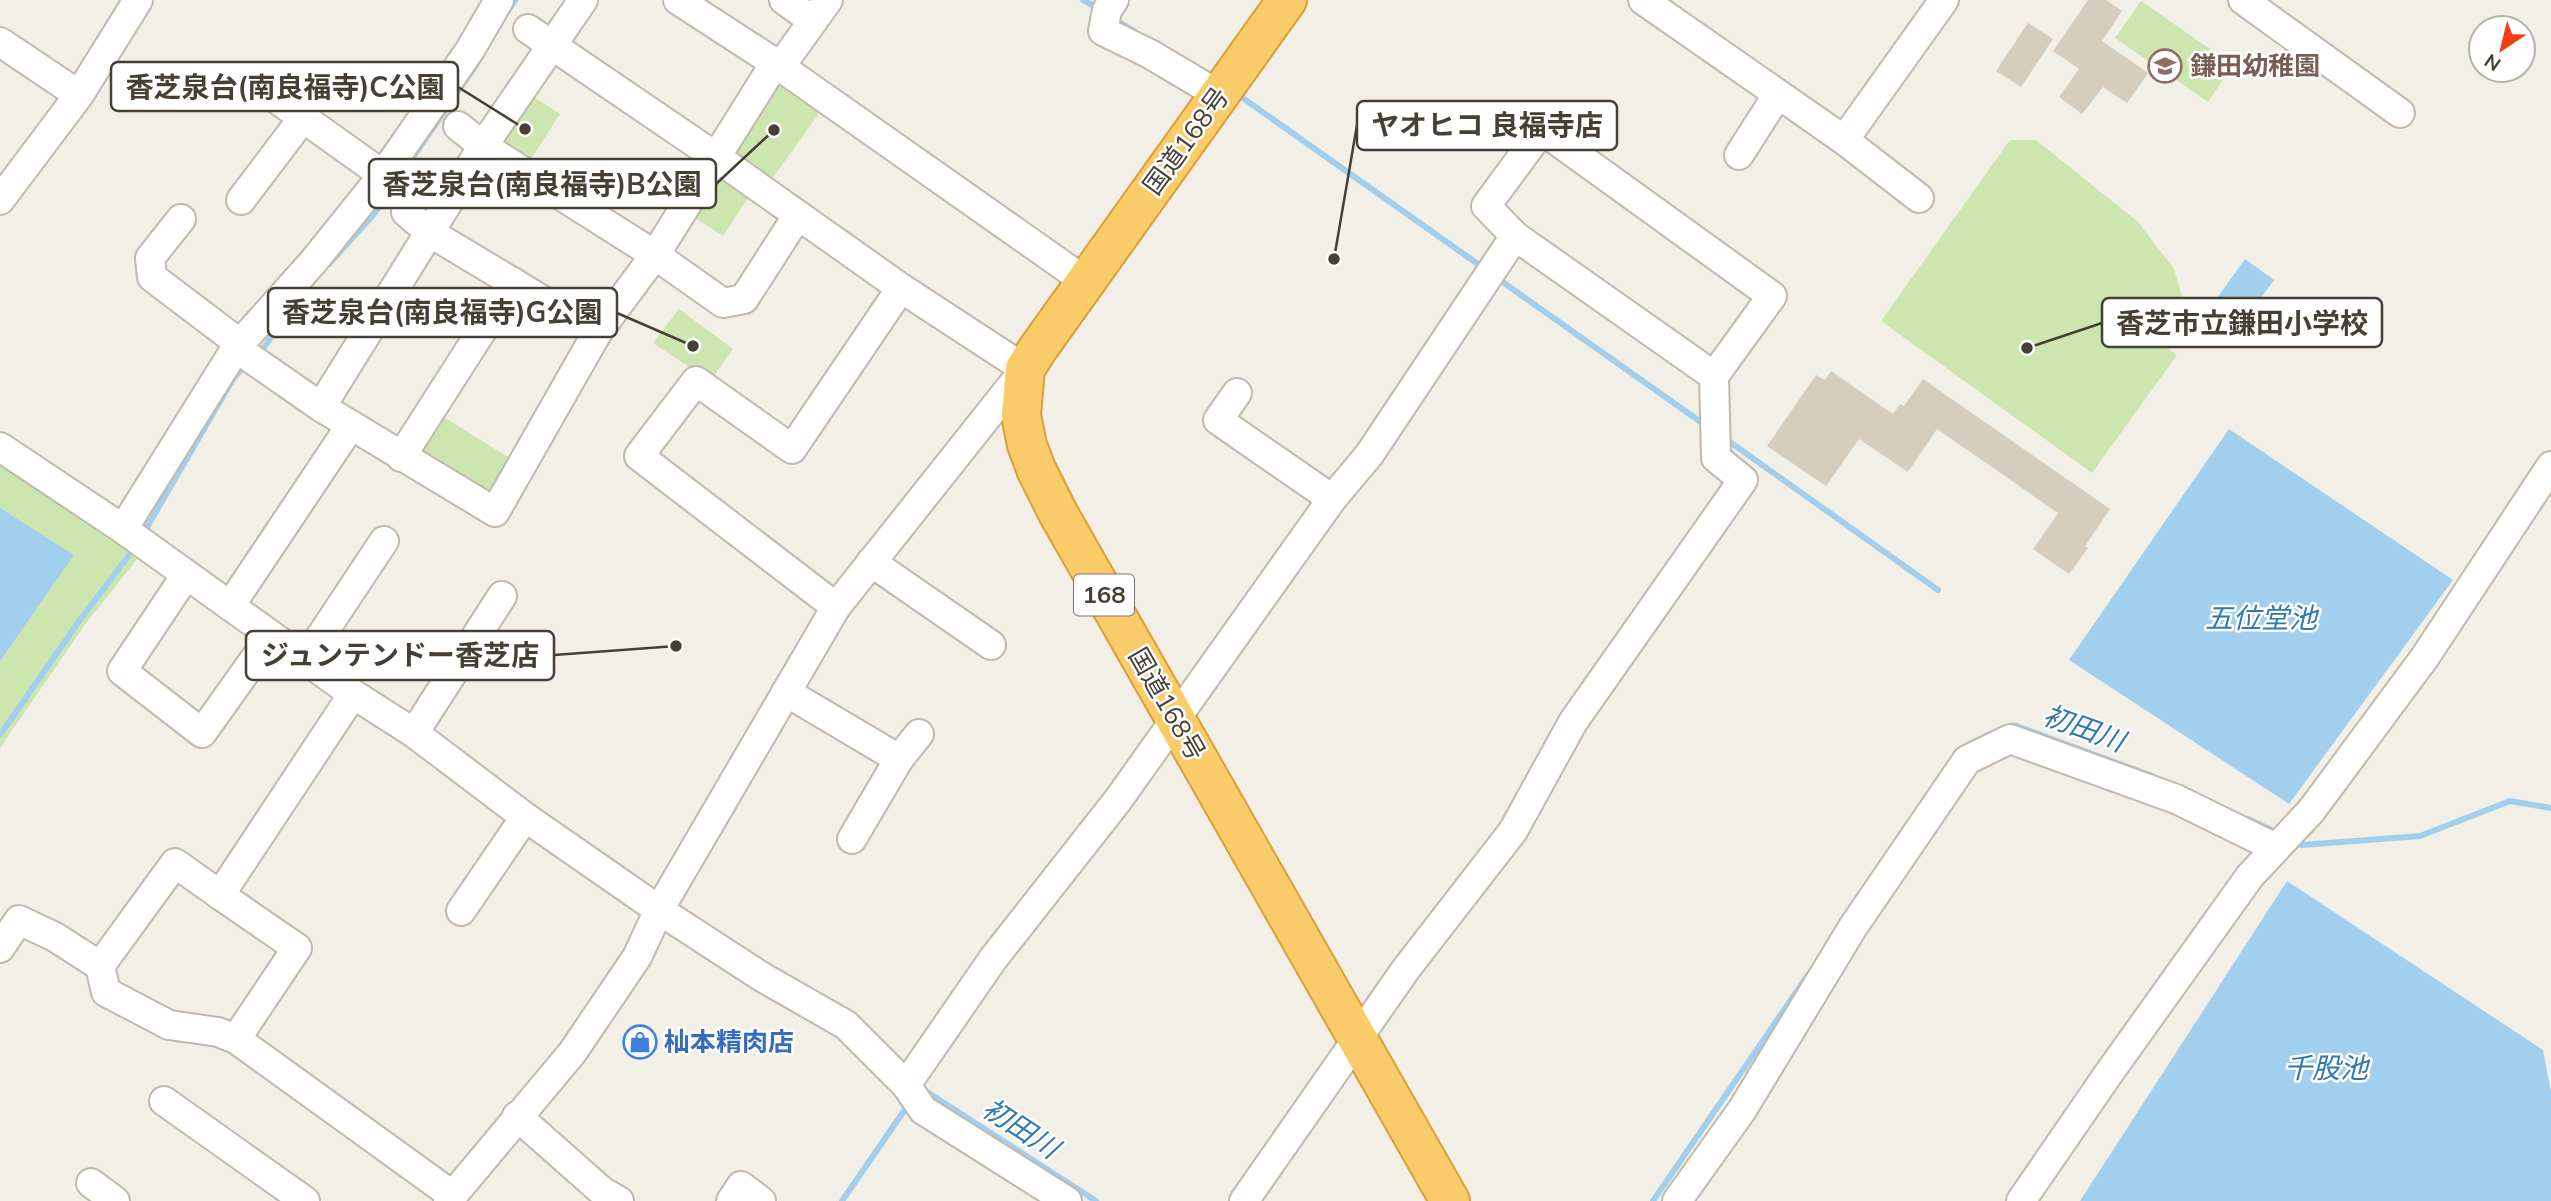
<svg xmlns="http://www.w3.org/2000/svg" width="2551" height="1201" font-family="Mulish,'Noto Sans JP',sans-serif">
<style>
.green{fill:#cde6af}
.water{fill:#a3cfee}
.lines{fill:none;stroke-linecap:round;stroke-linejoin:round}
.stream{stroke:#a3cfee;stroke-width:6}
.building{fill:#d7cdbe}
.minor-casing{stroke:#c1b9ab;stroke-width:32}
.highway-casing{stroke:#d9a039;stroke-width:42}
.minor{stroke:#fff;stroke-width:28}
.highway{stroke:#facb69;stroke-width:38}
.labels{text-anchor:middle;stroke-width:5;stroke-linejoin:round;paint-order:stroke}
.shield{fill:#fff;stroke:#7d7972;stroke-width:2}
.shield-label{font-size:24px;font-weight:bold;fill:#453f35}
.education-label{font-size:26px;font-weight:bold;fill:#785e54;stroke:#fff;text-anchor:start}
.street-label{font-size:26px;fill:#453f35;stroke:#fff}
.shop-label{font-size:26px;font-weight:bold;fill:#366cbe;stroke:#fff;text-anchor:start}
.water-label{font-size:28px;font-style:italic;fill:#3178ae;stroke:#fff}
.leader{fill:none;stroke:#453f35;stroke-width:2.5}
.callout-dot{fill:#453f35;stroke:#fff;stroke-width:2.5}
.callout{fill:#fff;stroke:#453f35;stroke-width:2.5}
.callout-label{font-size:28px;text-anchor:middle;font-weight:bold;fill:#453f35}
</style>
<rect width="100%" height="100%" fill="#f2efe6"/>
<g class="green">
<path d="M2141 1 2233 65 2208 102 2115 38Z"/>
<path d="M778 77 823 108 769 183 726 153Z"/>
<path d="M525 91 560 114 527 165 490 145Z"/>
<path d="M2010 140H2036L2138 222 2174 269 2186 310 2162 344 2177 355 2092 473 1881 321Z"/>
<path d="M720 165 754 189 723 236 688 213Z"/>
<path d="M679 309 733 349 710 381 653 343Z"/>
<path d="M442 416 516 462 493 505 414 459Z"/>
<path d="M0 458 142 553 86 623 0 748Z"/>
</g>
<g class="water">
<path d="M2245 259 2274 280 2231 340 2202 319Z"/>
<path d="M2229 429 2453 580 2289 804 2069 660Z"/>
<path d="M0 508 74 555 0 661Z"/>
<path d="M2287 881 2543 1050 2551 1092V1201H2080Z"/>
</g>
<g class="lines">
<g class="stream">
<path d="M1083 0 1099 9"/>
<path d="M508 11 515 0"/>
<path d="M1114 19 1134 31"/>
<path d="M1237 94 1485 269"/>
<path d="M329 264 374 214 476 65"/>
<path d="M1497 278 1705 425"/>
<path d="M257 354 265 346 298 298"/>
<path d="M1723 437 1938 590"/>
<path d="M143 534 233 379 246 364"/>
<path d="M2008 728 2014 725 2152 776"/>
<path d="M0 735 77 624 136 546"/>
<path d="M2248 819 2280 834"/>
<path d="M2292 840 2302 845 2420 836 2510 801 2551 808"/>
<path d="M924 1090 1096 1201"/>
<path d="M842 1201 908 1105"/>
<path d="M1653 1201 1808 975"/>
</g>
</g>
<g class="building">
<path d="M2088 0H2106L2122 11 2102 41 2148 73 2127 103 2103 87 2082 114 2059 97 2079 69 2053 51Z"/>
<path d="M2028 23 2053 39 2021 87 1996 71Z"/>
<path d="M1831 371 1893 414 1900 404 1904 406 1923 379 2110 509 2085 546 2088 548 2069 574 2033 549 2058 513 1937 429 1908 472 1859 439 1826 486 1767 446 1816 375 1825 380Z"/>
</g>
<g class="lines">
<defs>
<g id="minor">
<path d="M678 0 775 63 1085 281"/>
<path d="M784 0 813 21"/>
<path d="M1114 0 1107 10 1103 31 1150 54 1219 95"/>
<path d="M1643 0 1844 140 1919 198"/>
<path d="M2243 0 2400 113"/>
<path d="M0 42 79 95"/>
<path d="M780 67 828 0"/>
<path d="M250 80 383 175"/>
<path d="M458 126 483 146 655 255 723 303 744 299 798 215"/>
<path d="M1844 140 1944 0"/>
<path d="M1739 155 1778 94"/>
<path d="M0 200 79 95 138 0"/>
<path d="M241 200 303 118"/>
<path d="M406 212 429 232 597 333"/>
<path d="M181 219 150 258 152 277 239 343"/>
<path d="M236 348 321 407 495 512 597 333 655 255 775 63"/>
<path d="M1237 393 1218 420 1332 499"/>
<path d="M321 407 483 146 583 0"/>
<path d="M0 447 123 529 353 694 414 733 525 817 659 910 762 977 846 1025 906 1085 923 1110 1067 1201"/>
<path d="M401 457 513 282"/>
<path d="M123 529 236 348 313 262 383 175 470 50 499 0"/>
<path d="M871 562 991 645"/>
<path d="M186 575 122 671 202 733 271 636"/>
<path d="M230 606 351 425"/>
<path d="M836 607 639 456 696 381 792 449 901 288"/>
<path d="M305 660 384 541"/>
<path d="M786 692 899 759"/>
<path d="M414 733 502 596"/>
<path d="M852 839 899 759 919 734"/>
<path d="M461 911 525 817"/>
<path d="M0 948 19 920 55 937 100 966 106 992 169 1025 218 1032 236 1039 452 1195"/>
<path d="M100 966 175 863 220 895"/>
<path d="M236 1039 297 948 220 895 353 694"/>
<path d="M906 1085 993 959 1118 800 1332 499 1369 455 1515 236"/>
<path d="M164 1101 305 1201"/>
<path d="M517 1116 603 1192 619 1201"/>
<path d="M91 1183 115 1201"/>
<path d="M448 1201 572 1053 637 957 659 910 836 607 1025 369 901 288 716 157 528 29"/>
<path d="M731 1201 741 1186 761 1201"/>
<path d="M1244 1201 1406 969 1513 831 1573 722 1743 480 1716 458 1714 376 1515 236 1486 206 1542 130 1772 296 1714 376"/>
<path d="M1677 1201 1742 1110 1853 927 1967 760 2010 739 2176 799 2276 848"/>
<path d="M2021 1201 2109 1073 2250 876 2311 811 2425 657 2551 466"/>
</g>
<path id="highway" d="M1287 0 1037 350 1025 369 1021 415 1027 445 1036 469 1058 513 1450 1201"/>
</defs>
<use href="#minor" class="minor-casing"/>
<use href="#highway" class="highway-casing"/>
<use href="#minor" class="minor"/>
<use href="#highway" class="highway"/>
</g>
<defs>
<symbol id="school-ring" viewBox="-11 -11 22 22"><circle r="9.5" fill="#fff" stroke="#8d6e63" stroke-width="1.5"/><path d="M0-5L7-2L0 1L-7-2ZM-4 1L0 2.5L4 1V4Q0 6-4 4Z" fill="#8d6e63"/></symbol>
<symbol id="shop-ring" viewBox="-11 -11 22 22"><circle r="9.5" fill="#fff" stroke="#3f7fe0" stroke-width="1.5"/><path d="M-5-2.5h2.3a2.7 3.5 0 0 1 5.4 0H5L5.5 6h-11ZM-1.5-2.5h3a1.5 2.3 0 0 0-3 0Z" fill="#3f7fe0"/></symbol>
</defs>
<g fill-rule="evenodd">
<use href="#school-ring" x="2146" y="47" width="38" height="38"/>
<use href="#shop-ring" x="621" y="1023" width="38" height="38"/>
</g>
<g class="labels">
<rect class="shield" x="1074" y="574.5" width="60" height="41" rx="5"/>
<g class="shield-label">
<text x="1104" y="603">168</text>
</g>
<g class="education-label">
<text x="2190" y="75">鎌田幼稚園</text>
</g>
<g class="street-label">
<text transform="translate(1186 141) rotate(-54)" y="9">国道168号</text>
<text transform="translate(1167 704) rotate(60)" y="9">国道168号</text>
</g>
<g class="shop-label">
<text x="664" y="1051">杣本精肉店</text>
</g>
<g class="water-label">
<text x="2261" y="628">五位堂池</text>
<text transform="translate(2084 728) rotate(20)" y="10">初田川</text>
<text x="2326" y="1078">千股池</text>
<text transform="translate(1021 1128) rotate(33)" y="10">初田川</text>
</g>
</g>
<path class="leader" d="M525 129L458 87M1334 259L1357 125M774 130L716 184M693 346L617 313M2027 348L2102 323M676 646L554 655"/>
<g class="callout-dot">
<circle cx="525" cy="129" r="7"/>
<circle cx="1334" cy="259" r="7"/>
<circle cx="774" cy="130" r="7"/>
<circle cx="693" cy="346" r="7"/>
<circle cx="2027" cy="348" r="7"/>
<circle cx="676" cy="646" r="7"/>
</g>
<g class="callout">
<rect x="111" y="62" width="347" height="49" rx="7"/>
<rect x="1357" y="101" width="260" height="49" rx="7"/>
<rect x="369" y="159" width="347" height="49" rx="7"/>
<rect x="268" y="288" width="349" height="49" rx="7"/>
<rect x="2102" y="298" width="280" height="49" rx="7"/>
<rect x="246" y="631" width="308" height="49" rx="7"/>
</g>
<g class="callout-label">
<text x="285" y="97">香芝泉台(南良福寺)C公園</text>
<text x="1487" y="135">ヤオヒコ 良福寺店</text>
<text x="542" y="194">香芝泉台(南良福寺)B公園</text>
<text x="442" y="322">香芝泉台(南良福寺)G公園</text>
<text x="2242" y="333">香芝市立鎌田小学校</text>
<text x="400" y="665">ジュンテンドー香芝店</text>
</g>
<g transform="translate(2502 49) rotate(215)"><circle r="33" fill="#ffffff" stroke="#b5b2ae" stroke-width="2"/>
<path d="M0-5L12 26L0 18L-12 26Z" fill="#f53d1a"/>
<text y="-10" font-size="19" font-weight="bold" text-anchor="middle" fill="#453f35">N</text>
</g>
</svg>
